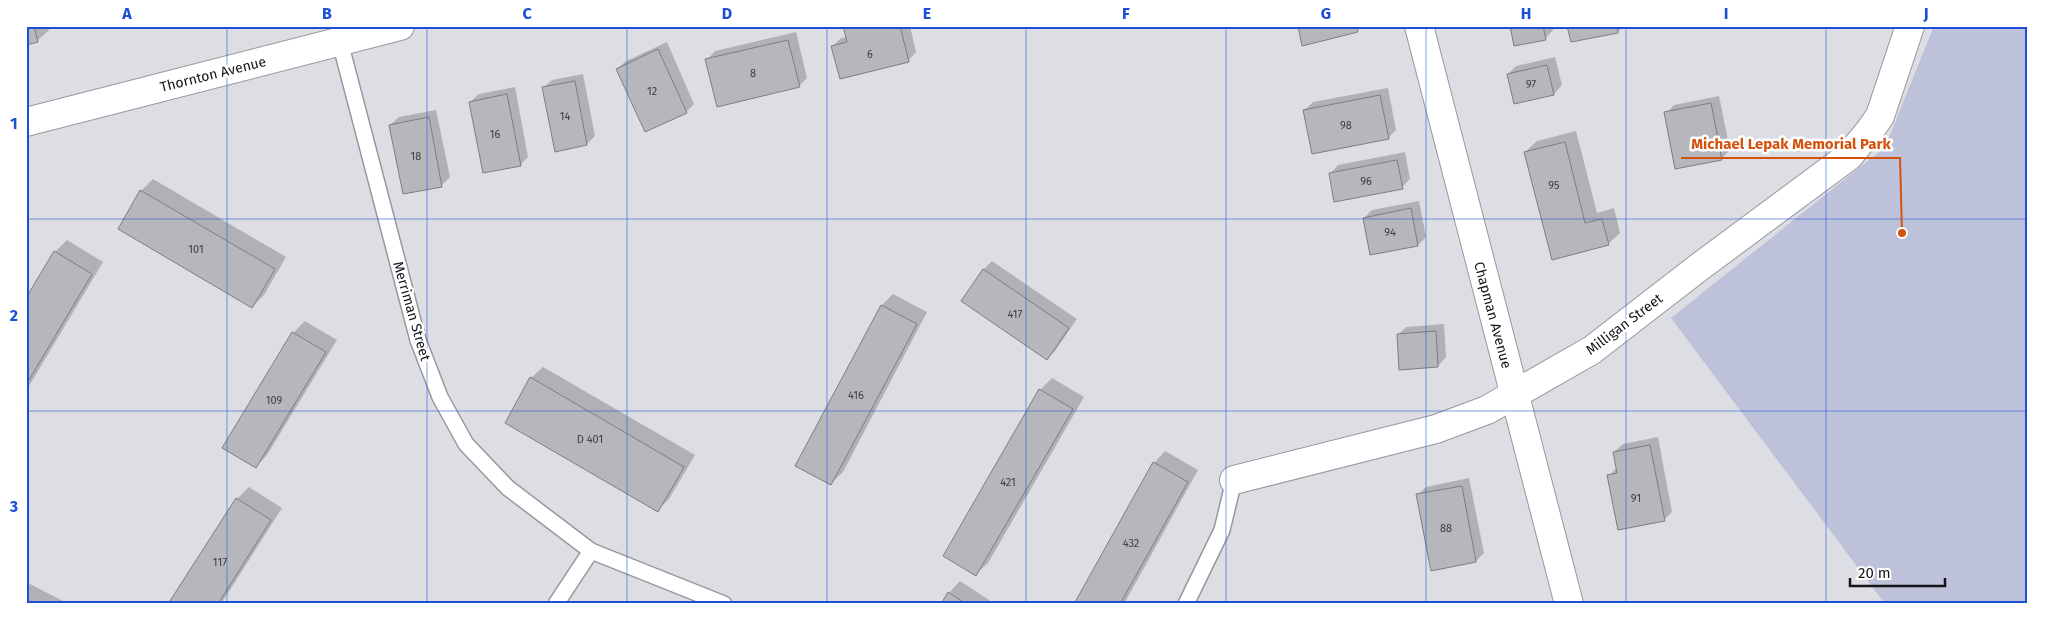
<svg xmlns="http://www.w3.org/2000/svg" width="2053" height="630" font-family="'Fira Sans',sans-serif">
<style>
.green{fill:#bdc2da}
.shadow{fill:#0003}
.building{fill:#b5b7bd;stroke:#7d7e84}
.lines{fill:none;stroke-linecap:round;stroke-linejoin:round}
.lane-casing{stroke:#97989e;stroke-width:18}
.street-casing{stroke:#97989e;stroke-width:30}
.lane{stroke:#fff;stroke-width:15}
.street{stroke:#fff;stroke-width:28}
.grid{fill:none;stroke:#1d4ed8;stroke-width:1;stroke-opacity:0.55}
.labels{text-anchor:middle;stroke-width:5;stroke-linejoin:round;paint-order:stroke}
.number-label{font-size:11px;fill:#3c3e40}
.street-label{font-size:14px;fill:#141517;stroke:#fff}
.leader{fill:none;stroke:#d3520d;stroke-width:2}
.callout-dot{fill:#d3520d;stroke:#fff;stroke-width:2}
.callout-label{font-size:15px;text-anchor:middle;font-weight:bold;fill:#d3520d;stroke:#fff;stroke-width:5;stroke-linejoin:round;paint-order:stroke}
.neatline{fill:none;stroke:#1d4ed8;stroke-width:2}
.grid-label{font-size:16px;text-anchor:middle;font-weight:bold;fill:#1d4ed8}
</style>
<rect width="100%" height="100%" fill="#dcdee4"/>
<path class="green" d="M1934 26H2027V604H1885L1671 318 1885 147Z"/>
<g class="shadow">
<path d="M26 26H48L49 30 37 41Z"/>
<path d="M845 26H910L916 52 908 61 833 46 841 38 847 37Z"/>
<path d="M1512 26H1553V30L1545 39Z"/>
<path d="M1569 26H1623L1618 32Z"/>
<path d="M796 32 807 78 799 86 707 60 715 51Z"/>
<path d="M667 42 694 104 686 112 617 69 626 61Z"/>
<path d="M1555 57 1562 85 1554 94 1515 102 1508 74 1516 66Z"/>
<path d="M583 74 595 136 587 144 543 88 552 80Z"/>
<path d="M515 87 528 157 520 165 470 102 479 94Z"/>
<path d="M1388 88 1396 130 1388 138 1304 111 1313 102Z"/>
<path d="M1719 96 1730 150 1722 158 1676 167 1666 113 1674 105Z"/>
<path d="M436 110 450 177 441 186 390 125 399 117Z"/>
<path d="M1576 131 1597 213 1614 208 1620 233 1608 244 1552 258 1525 152 1537 141Z"/>
<path d="M1405 152 1410 179 1402 187 1330 174 1338 165Z"/>
<path d="M153 179 286 257 264 295 252 307 141 191Z"/>
<path d="M1419 201 1426 237 1418 245 1364 218 1372 210Z"/>
<path d="M67 240 103 262 26 391V301L55 252Z"/>
<path d="M992 261 1077 319 1055 351 1047 359 962 301 984 269Z"/>
<path d="M893 294 927 312 843 472 831 483 882 305Z"/>
<path d="M305 321 337 340 267 455 256 467 293 333Z"/>
<path d="M1444 324 1446 357 1438 366 1398 335 1406 327Z"/>
<path d="M543 367 695 455 669 499 658 510 531 378Z"/>
<path d="M1052 378 1084 397 988 563 976 574 1040 390Z"/>
<path d="M1658 437 1672 512 1664 520 1609 476 1617 467 1614 452 1623 444Z"/>
<path d="M1165 451 1198 470 1124 604H1075L1154 463Z"/>
<path d="M1469 478 1484 553 1476 561 1418 495 1426 487Z"/>
<path d="M249 487 282 508 221 604H170L237 499Z"/>
<path d="M960 581 995 604H942L949 593Z"/>
<path d="M26 582 69 604H26Z"/>
</g>
<g class="building">
<path d="M26 26H34L38 42 26 45Z"/>
<path d="M843 26H900L909 62 840 79 831 46 847 42Z"/>
<path d="M1298 26H1357L1358 32 1302 46Z"/>
<path d="M1510 26H1543L1546 40 1514 46Z"/>
<path d="M1567 26H1617L1618 33 1571 42Z"/>
<path d="M788 40 800 87 717 107 705 59Z"/>
<path d="M658 49 687 113 645 132 616 69Z"/>
<path d="M1547 65 1554 95 1514 104 1507 74Z"/>
<path d="M575 81 587 145 555 152 542 87Z"/>
<path d="M507 94 521 166 483 173 469 102Z"/>
<path d="M1380 95 1389 139 1312 154 1303 110Z"/>
<path d="M1711 103 1722 160 1675 169 1664 112Z"/>
<path d="M429 117 442 187 403 194 389 125Z"/>
<path d="M1565 142 1585 223 1602 219 1609 245 1552 260 1524 152Z"/>
<path d="M1397 160 1403 189 1334 202 1329 173Z"/>
<path d="M140 190 275 269 252 308 118 229Z"/>
<path d="M1411 208 1418 246 1370 255 1363 218Z"/>
<path d="M54 251 92 274 26 385V298Z"/>
<path d="M983 269 1069 328 1047 360 961 301Z"/>
<path d="M881 305 917 324 831 485 795 466Z"/>
<path d="M1436 331 1438 367 1399 370 1397 334Z"/>
<path d="M292 332 326 352 256 468 222 448Z"/>
<path d="M530 377 684 467 658 512 505 423Z"/>
<path d="M1039 389 1073 409 976 576 943 556Z"/>
<path d="M1650 445 1665 521 1618 530 1607 475 1617 473 1613 452Z"/>
<path d="M1153 462 1188 482 1120 604H1074Z"/>
<path d="M1462 486 1476 562 1431 571 1416 494Z"/>
<path d="M236 498 271 520 218 604H168Z"/>
<path d="M948 592 966 604H941Z"/>
</g>
<g class="lines">
<defs>
<g id="lane">
<path d="M340 42 418 340 440 397 466 444 508 488 591 551 724 604"/>
<path d="M556 604 591 551"/>
<path d="M1186 604 1222 530 1234 480"/>
</g>
<g id="street">
<path d="M1419 26 1569 604"/>
<path d="M26 122 400 26"/>
<path d="M1234 480 1436 429 1487 410 1592 350 1698 268 1849 156 1871 129 1880 116 1910 26"/>
</g>
</defs>
<use href="#lane" class="lane-casing"/>
<use href="#street" class="street-casing"/>
<use href="#lane" class="lane"/>
<use href="#street" class="street"/>
</g>
<path class="grid" d="M227 26V604M427 26V604M627 26V604M827 26V604M1026 26V604M1226 26V604M1426 26V604M1626 26V604M1826 26V604M26 219H2027M26 411H2027"/>
<g class="labels">
<g class="number-label">
<text x="870" y="58">6</text>
<text x="753" y="77">8</text>
<text x="1531" y="88">97</text>
<text x="652" y="95">12</text>
<text x="565" y="120">14</text>
<text x="1346" y="129">98</text>
<text x="495" y="138">16</text>
<text x="416" y="160">18</text>
<text x="1366" y="185">96</text>
<text x="1554" y="189">95</text>
<text x="1390" y="236">94</text>
<text x="196" y="253">101</text>
<text x="1015" y="318">417</text>
<text x="856" y="399">416</text>
<text x="274" y="404">109</text>
<text x="590" y="443">D 401</text>
<text x="1008" y="486">421</text>
<text x="1636" y="502">91</text>
<text x="1446" y="532">88</text>
<text x="1131" y="547">432</text>
<text x="220" y="566">117</text>
</g>
<g class="street-label">
<text transform="translate(213 74) rotate(-14)" y="5">Thornton Avenue</text>
<text transform="translate(412 311) rotate(74)" y="5">Merriman Street</text>
<text transform="translate(1493 315) rotate(75)" y="5">Chapman Avenue</text>
<text transform="translate(1624 324) rotate(-37)" y="5">Milligan Street</text>
</g>
</g>
<path class="leader" d="M1902 233L1900 158H1681"/>
<circle class="callout-dot" cx="1902" cy="233" r="5"/>
<g class="callout-label">
<text x="1791" y="149">Michael Lepak Memorial Park</text>
</g>
<rect width="2053" height="630" fill="none" stroke="#ffffff" stroke-width="55"/>
<path d="M1850 578v8h95v-8" fill="none" stroke="#141517" stroke-width="2.5"/>
<text x="1858" y="578" font-size="15" fill="#141517" stroke="#ffffff" stroke-width="4" paint-order="stroke">20 m</text>
<rect x="28" y="28" width="1998" height="574" class="neatline"/>
<g class="grid-label">
<text x="127" y="19">A</text>
<text x="327" y="19">B</text>
<text x="527" y="19">C</text>
<text x="727" y="19">D</text>
<text x="927" y="19">E</text>
<text x="1126" y="19">F</text>
<text x="1326" y="19">G</text>
<text x="1526" y="19">H</text>
<text x="1726" y="19">I</text>
<text x="1926" y="19">J</text>
<text x="14" y="129">1</text>
<text x="14" y="321">2</text>
<text x="14" y="512">3</text>
</g>
</svg>
